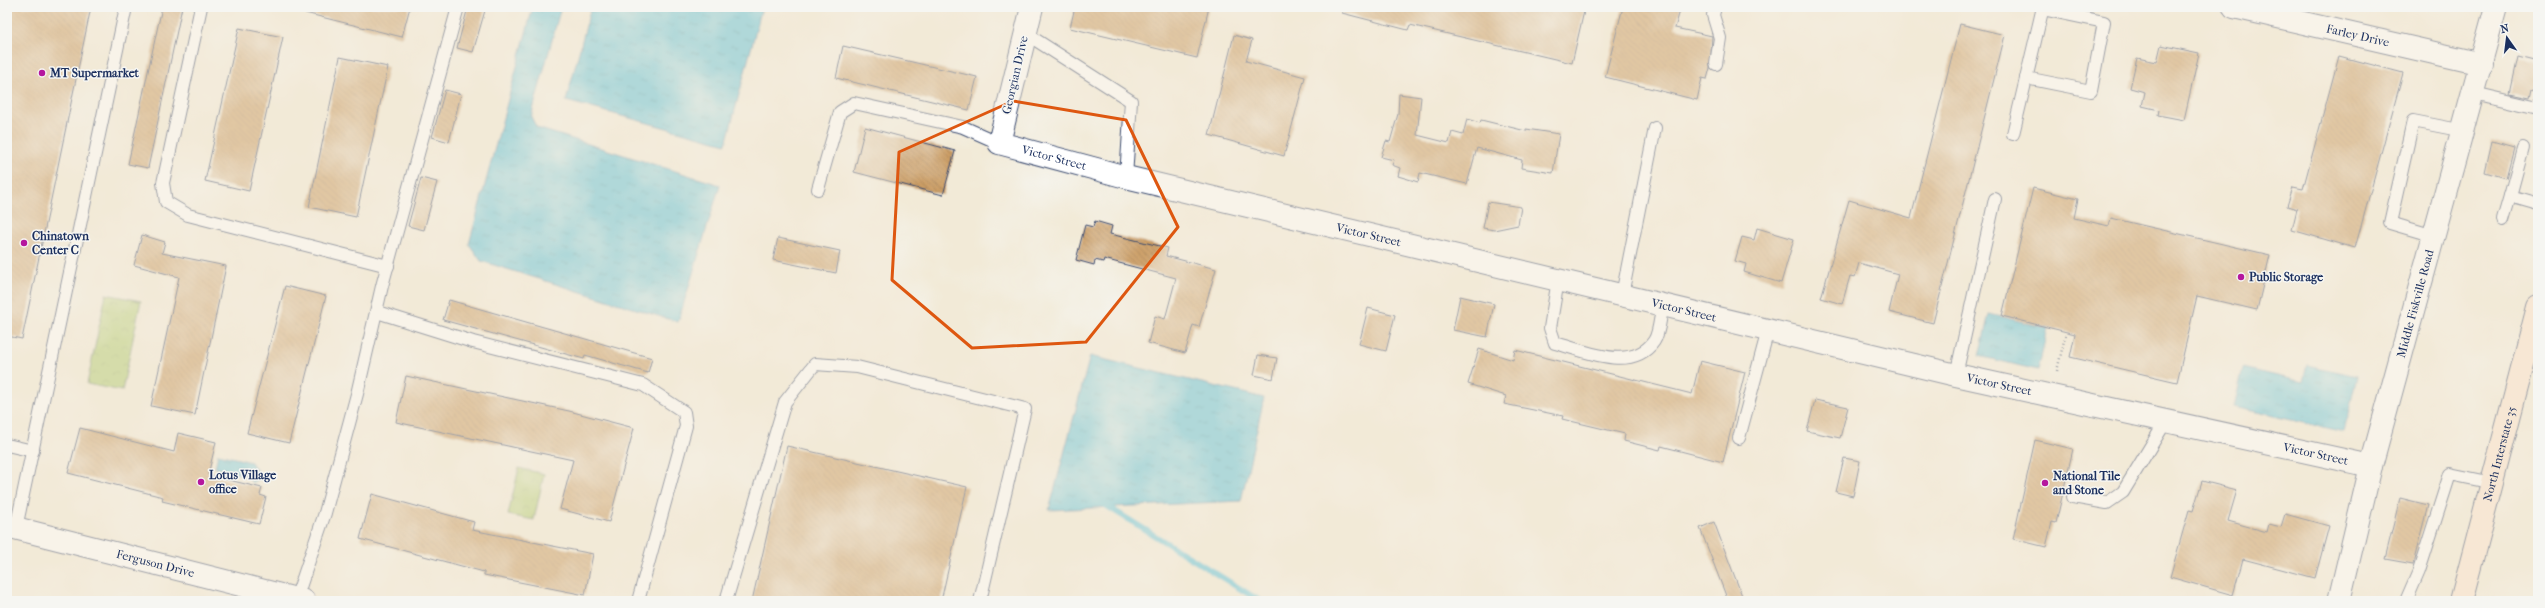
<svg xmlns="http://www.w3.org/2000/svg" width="2545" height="608" font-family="'IM FELL French Canon',serif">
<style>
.park{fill:url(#park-crowns);stroke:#667e68}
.water{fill:url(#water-ripples);stroke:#3c799c}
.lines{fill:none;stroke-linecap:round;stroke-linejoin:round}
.stream{stroke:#5ec3db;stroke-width:6}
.building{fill:url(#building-back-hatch)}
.service-casing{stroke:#3b4b70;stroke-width:14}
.minor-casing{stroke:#3b4b70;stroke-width:24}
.secondary-casing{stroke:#3b4b70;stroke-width:24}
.path{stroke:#3b4b70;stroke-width:2.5;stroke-dasharray:1 3;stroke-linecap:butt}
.service{stroke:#fff;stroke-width:12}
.minor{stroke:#fff;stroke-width:22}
.secondary{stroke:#fce5d0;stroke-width:22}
.marked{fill:none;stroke:#de5710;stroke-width:3;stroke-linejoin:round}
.poi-dot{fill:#b5179e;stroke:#f6f6f2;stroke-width:1.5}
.labels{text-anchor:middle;stroke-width:3;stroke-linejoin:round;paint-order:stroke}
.street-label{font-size:12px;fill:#1b2f5e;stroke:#f6f6f2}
.poi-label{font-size:12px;font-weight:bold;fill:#1b2f5e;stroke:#f6f6f2;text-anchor:start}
</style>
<defs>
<pattern id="park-crowns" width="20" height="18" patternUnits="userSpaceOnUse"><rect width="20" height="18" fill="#b2cd73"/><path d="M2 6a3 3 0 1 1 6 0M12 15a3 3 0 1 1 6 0" fill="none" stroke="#98b066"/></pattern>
<pattern id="water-ripples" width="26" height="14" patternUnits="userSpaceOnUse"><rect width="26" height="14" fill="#5ec3db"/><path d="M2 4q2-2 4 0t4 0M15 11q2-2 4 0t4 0" fill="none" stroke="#4d9fb5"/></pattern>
<pattern id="building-back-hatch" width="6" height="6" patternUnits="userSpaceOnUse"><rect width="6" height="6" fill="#cc9e65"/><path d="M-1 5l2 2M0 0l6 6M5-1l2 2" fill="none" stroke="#a58156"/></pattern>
</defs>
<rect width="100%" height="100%" fill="#f6f6f2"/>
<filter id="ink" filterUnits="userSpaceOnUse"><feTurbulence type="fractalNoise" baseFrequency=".025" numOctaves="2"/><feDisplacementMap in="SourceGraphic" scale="8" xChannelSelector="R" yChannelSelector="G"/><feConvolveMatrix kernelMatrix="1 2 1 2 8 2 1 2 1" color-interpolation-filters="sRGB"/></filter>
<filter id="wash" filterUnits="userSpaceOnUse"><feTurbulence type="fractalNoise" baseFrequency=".012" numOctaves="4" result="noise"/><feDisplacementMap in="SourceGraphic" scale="16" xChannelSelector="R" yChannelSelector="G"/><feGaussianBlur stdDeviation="0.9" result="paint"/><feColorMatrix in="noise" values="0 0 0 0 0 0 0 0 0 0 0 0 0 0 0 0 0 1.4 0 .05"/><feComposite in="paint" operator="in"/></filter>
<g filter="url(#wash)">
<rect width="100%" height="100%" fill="#f2ead7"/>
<g class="park">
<path d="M106 294 141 301 122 391 87 384Z"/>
<path d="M519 468 544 474 534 520 508 515Z"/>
</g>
<g class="water">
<path d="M533 7H561L531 117 537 128 720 185 678 322 481 261 469 244Z"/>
<path d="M591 7H762L726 144 566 101Z"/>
<path d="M1989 314 2048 328 2038 370 1979 356Z"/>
<path d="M1090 356 1264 398 1241 501 1049 510Z"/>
<path d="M2307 365 2357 376 2344 432 2234 407 2243 368 2303 382Z"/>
<path d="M218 454 251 462 261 478 252 483 247 476 215 468Z"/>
</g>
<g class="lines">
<path class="stream" d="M1102 503 1260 601"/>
</g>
<g id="blocks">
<g class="building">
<path d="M7 7H91L22 339 7 336Z"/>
<path d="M162 7H182L148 168 128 164Z"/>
<path d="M306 7H410L402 37 305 13Z"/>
<path d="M468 7H486L473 52 457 48Z"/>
<path d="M1075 7H1209L1197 58 1070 28Z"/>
<path d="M1343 7H1585L1572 63 1410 25 1408 30 1342 13Z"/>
<path d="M1623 7H1681L1675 28 1712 36 1710 68 1707 79 1702 78 1697 100 1605 77Z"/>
<path d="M1960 24 2005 35 1933 323 1889 312 1898 274 1859 263 1855 277 1850 276 1842 304 1821 298 1849 200 1911 218Z"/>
<path d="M239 28 283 37 249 191 205 181Z"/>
<path d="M1234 35 1252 40 1246 61 1305 77 1284 156 1209 135Z"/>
<path d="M2161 45 2199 53 2184 120 2158 115 2159 110 2142 106 2145 92 2130 88 2137 58 2157 62Z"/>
<path d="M843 46 977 77 969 110 836 78Z"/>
<path d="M2339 56 2403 73 2355 248 2292 230 2297 209 2287 206 2293 187 2303 189Z"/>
<path d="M340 57 388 67 356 217 309 207Z"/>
<path d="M2518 57 2538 62V91L2532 89 2530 98 2510 94Z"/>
<path d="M445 90 461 94 449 142 432 137Z"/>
<path d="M1399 94 1421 97 1417 135 1449 143 1452 132 1463 135 1467 119 1480 123 1481 120 1526 131V129L1559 134 1553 173 1521 168 1522 160 1477 148 1467 184 1420 173 1418 182 1398 176 1400 168 1392 165 1394 160 1381 157 1386 141 1390 142 1398 114Z"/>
<path d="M865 127 955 151 943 195 854 172Z"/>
<path d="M2492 141 2514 147 2506 178 2485 172Z"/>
<path d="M421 178 437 182 424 230 408 226Z"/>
<path d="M2033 188 2078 199 2074 218 2109 226 2111 218 2270 255 2257 310 2197 296 2177 382 2070 357 2075 334 2002 316Z"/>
<path d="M1488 202 1521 207 1518 225 1494 230 1483 228Z"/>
<path d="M1095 221 1112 226 1110 234 1168 248 1166 256 1216 269 1199 327 1193 325 1185 353 1148 343 1155 316 1165 319 1176 278 1104 259 1103 262 1095 260 1094 265 1076 260 1085 225 1093 227Z"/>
<path d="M1757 228 1794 239 1781 283 1744 272 1746 264 1735 261 1742 237 1754 240Z"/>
<path d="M142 235 165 242 162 253 226 266 195 415 151 406 179 277 134 265Z"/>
<path d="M778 238 840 251 836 273 773 260Z"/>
<path d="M285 286 326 296 289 443 247 433Z"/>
<path d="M1460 296 1494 304 1487 337 1453 330Z"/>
<path d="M449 300 652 358 648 373 585 355 584 359 443 320Z"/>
<path d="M1368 308 1395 315 1386 351 1359 344Z"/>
<path d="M1479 349 1513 360 1515 350 1692 394 1700 361 1745 372 1723 462 1661 446 1660 450 1624 441 1625 434 1562 419 1563 416 1504 404 1506 396 1468 384Z"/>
<path d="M1258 355 1277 358 1273 379 1254 375Z"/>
<path d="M406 376 569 411 634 428 609 522 560 509 573 460 396 422Z"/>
<path d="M1815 400 1848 407 1840 438 1807 431Z"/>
<path d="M80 428 174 452 178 433 216 442 208 475 262 488 260 495 266 497 259 524 162 501 163 497 68 473Z"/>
<path d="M2035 440 2073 449 2056 523 2052 522 2046 547 2013 539Z"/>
<path d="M787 446 967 487 941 601H752Z"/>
<path d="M1844 458 1860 461 1853 496 1836 492Z"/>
<path d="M2202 481 2237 490 2228 521 2267 532 2269 524 2281 527 2285 514 2329 526 2315 578 2243 559 2233 595 2170 577 2189 510 2193 511Z"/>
<path d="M372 494 474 522 472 530 593 554 585 595 484 575V572L360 539Z"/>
<path d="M2400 498 2428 505 2413 564 2385 559Z"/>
<path d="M1714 522 1744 601H1728L1700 528Z"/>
</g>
</g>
</g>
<g filter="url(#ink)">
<use href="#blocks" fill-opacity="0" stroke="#3b4b70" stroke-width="1"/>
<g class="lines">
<defs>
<g id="service">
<path d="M201 7 163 183 166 202 188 215 388 266"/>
<path d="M1715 7 1713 15 1720 38 1716 64"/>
<path d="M1025 33 1131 101 1126 177"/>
<path d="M2026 78 2091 91 2104 22 2042 9"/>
<path d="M2474 93 2538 108"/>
<path d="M2013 134 2043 7"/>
<path d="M2523 148 2510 196 2538 204"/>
<path d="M818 189 840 112 854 103 963 127 999 143"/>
<path d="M2503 220 2510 196"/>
<path d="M2434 236 2390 223 2413 121 2464 131"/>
<path d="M1558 280 1550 328 1555 343C1586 351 1632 373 1654 341 1660 332 1660 315 1663 305"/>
<path d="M1622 295 1655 128"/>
<path d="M377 312 473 342 643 385 684 412 686 426 638 601"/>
<path d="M1956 375 1995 199"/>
<path d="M1739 438 1768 330"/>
<path d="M7 445 33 451"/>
<path d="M2073 497 2107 503 2123 492 2166 421"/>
<path d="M16 528 126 7"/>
<path d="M296 599 325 513 357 394 382 286 458 7"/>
<path d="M726 601 785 402 815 364 857 367 1025 409 980 601"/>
<path d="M2406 601 2419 571 2450 474 2493 483"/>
</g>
<g id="minor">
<path id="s1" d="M1032 7 999 143 1126 177 1956 375 2371 466"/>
<path id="s2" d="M2234 7 2482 64"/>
<path id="s3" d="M7 526 304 601"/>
<path id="s4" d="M2339 601 2371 466 2496 7"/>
</g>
<g id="secondary">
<path id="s5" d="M2461 601 2538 307"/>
</g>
</defs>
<use href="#service" class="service-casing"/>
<use href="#minor" class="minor-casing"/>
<use href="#secondary" class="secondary-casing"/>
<path class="path" d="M2057 371 2066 332"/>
<use href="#service" class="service"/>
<use href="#minor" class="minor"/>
<use href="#secondary" class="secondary"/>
</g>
</g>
<path d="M0 0H2545V608H0ZM1013 101 1126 120 1178 227 1086 342 972 348 892 280 899 152Z" fill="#f2ead7" fill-opacity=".55" fill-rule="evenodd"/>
<path class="marked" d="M1013 101 1126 120 1178 227 1086 342 972 348 892 280 899 152Z"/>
<g class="poi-dot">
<circle cx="42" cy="73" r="4"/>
<circle cx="24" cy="243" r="4"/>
<circle cx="2241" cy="277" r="4"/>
<circle cx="201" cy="482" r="4"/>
<circle cx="2045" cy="483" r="4"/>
</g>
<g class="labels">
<g class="street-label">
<text dy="4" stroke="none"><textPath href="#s2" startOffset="127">Farley Drive</textPath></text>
<text transform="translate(1015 75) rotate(-77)" y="4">Georgian Drive</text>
<text dy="4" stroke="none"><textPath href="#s1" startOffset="197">Victor Street</textPath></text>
<text dy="4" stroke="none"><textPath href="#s1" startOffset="521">Victor Street</textPath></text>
<text dy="4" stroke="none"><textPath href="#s4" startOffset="307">Middle Fiskville Road</textPath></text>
<text dy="4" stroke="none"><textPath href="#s1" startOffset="845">Victor Street</textPath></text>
<text dy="4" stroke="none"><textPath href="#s1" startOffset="1169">Victor Street</textPath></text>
<text dy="4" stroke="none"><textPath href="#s1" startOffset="1493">Victor Street</textPath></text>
<text dy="4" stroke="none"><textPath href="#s5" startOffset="152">North Interstate 35</textPath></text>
<text dy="4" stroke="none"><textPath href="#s3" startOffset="153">Ferguson Drive</textPath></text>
</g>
<g class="poi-label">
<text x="50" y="77">MT Supermarket</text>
<text x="32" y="240">Chinatown<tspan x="32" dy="14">Center C</tspan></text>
<text x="2249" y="281">Public Storage</text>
<text x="209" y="479">Lotus Village<tspan x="209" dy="14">office</tspan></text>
<text x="2053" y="480">National Tile<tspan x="2053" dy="14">and Stone</tspan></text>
</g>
</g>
<rect width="2545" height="608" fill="none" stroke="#f6f6f2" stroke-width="24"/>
<g transform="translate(2507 38) rotate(346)" stroke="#f6f6f2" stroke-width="3" paint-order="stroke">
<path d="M0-3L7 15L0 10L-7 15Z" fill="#1b2f5e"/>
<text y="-6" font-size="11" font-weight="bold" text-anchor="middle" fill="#1b2f5e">N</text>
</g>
</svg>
